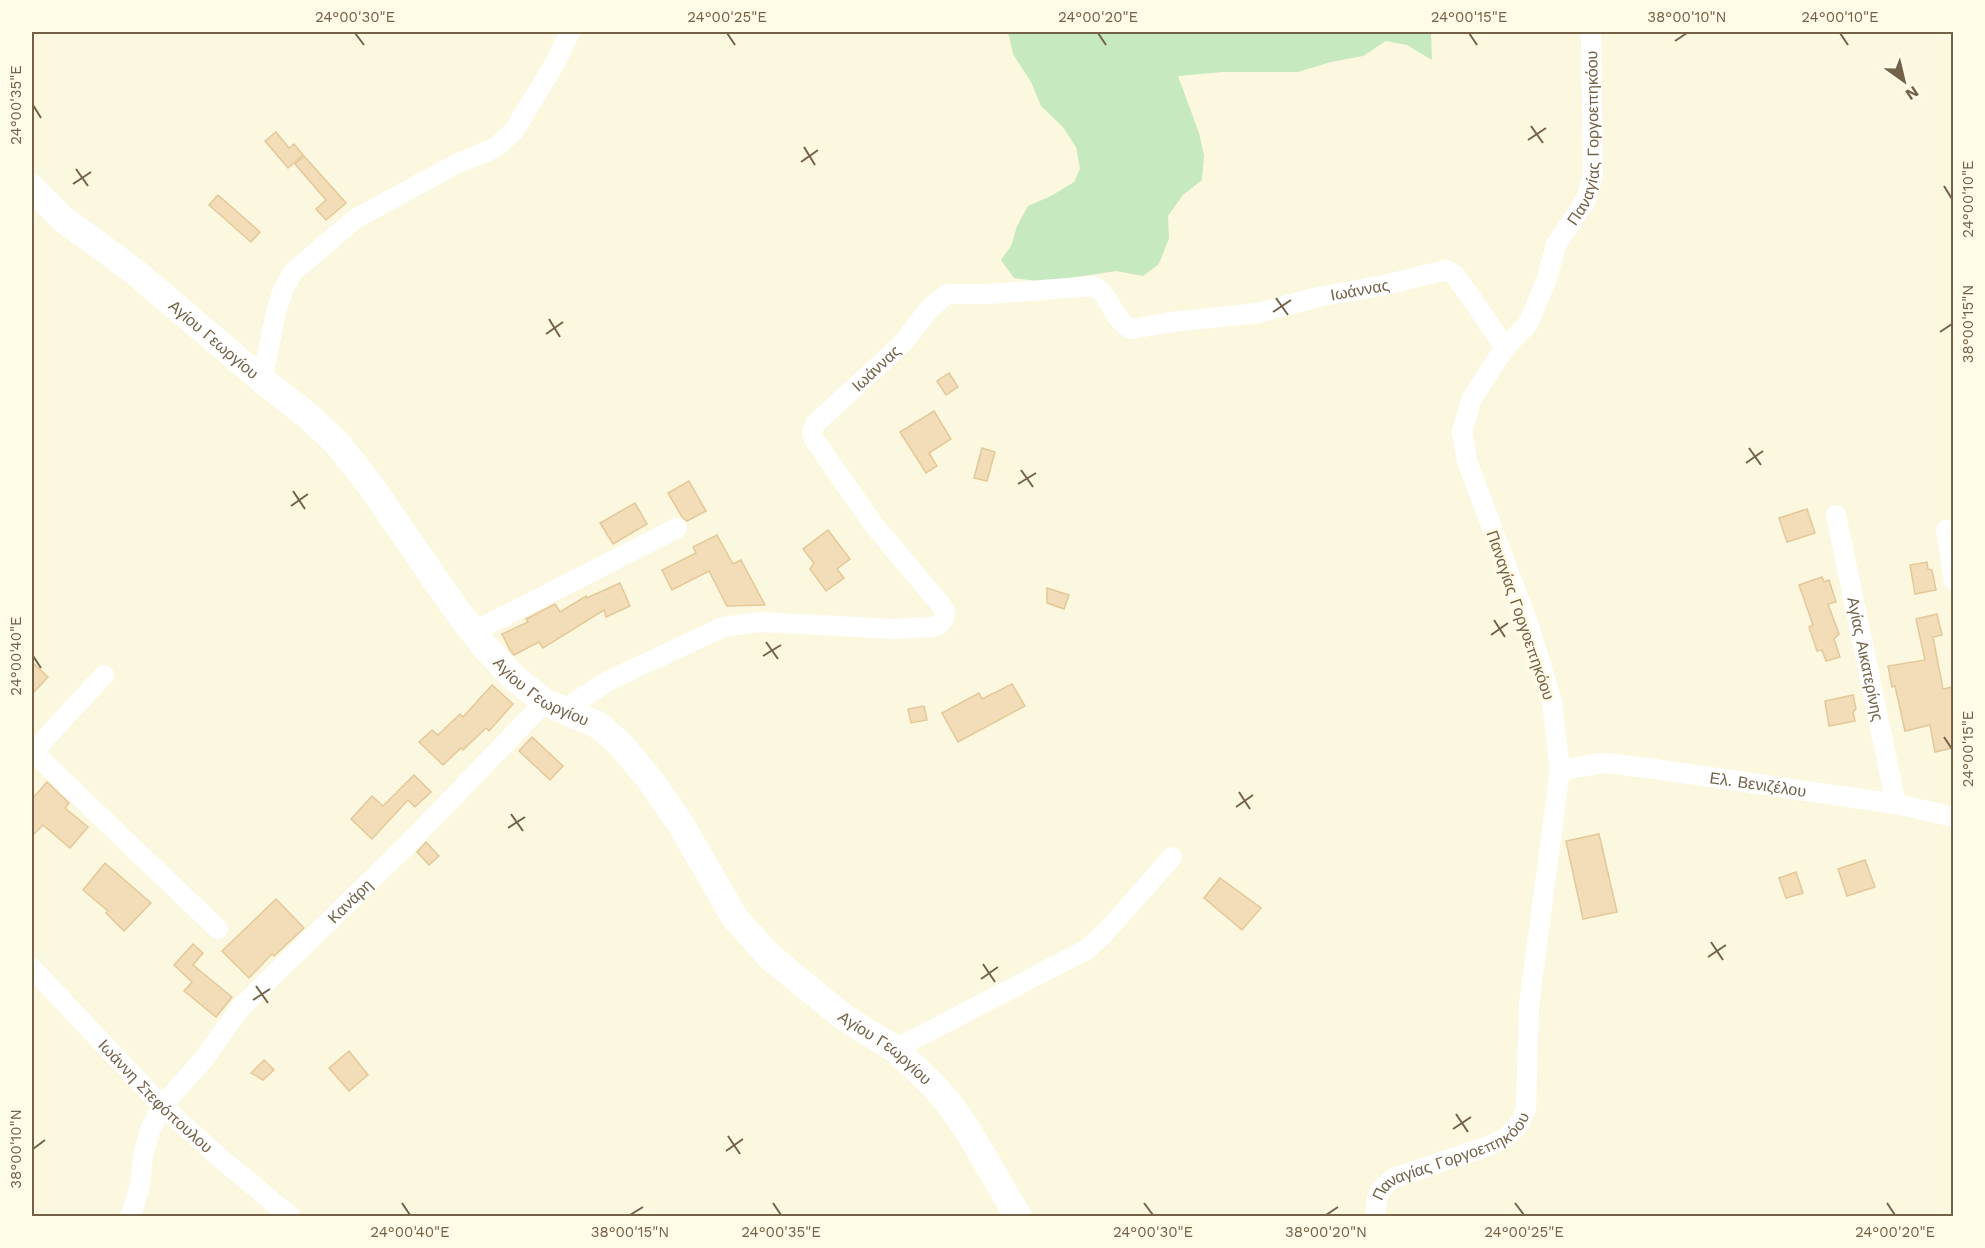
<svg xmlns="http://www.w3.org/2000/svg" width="1985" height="1248" font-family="'Work Sans',sans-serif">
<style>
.green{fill:#c6e9bf}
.building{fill:#f2ddb8;stroke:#e4c898;stroke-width:1.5}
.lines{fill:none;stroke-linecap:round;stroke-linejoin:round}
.street{stroke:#fff;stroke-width:20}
.secondary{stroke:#fff;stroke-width:27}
.ticks{fill:none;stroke:#736248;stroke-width:2}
.labels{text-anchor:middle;stroke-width:6;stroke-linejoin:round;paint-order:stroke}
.street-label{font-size:16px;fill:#736248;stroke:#fffbe6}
.neatline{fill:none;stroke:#736248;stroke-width:2}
.ticks-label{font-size:15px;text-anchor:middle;fill:#736248}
</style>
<rect width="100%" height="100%" fill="#fcf8e0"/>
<path class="green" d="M1008 32H1431L1432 60 1407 45 1386 41 1363 56 1331 62 1298 72H1223L1178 76 1199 133 1204 155 1202 180 1183 195 1168 216 1169 238 1159 264 1143 276 1116 271 1043 282 1014 278 1001 260 1011 246 1017 226 1028 206 1051 196 1074 182 1080 169 1076 147 1063 127 1041 106 1031 82 1013 54Z"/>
<g class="building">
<path d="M276 132 289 148 294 144 303 155 288 168 265 141Z"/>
<path d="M304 156 346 203 326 220 316 209 326 200 295 164Z"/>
<path d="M218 195 260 232 251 242 209 205Z"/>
<path d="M949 373 958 387 946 395 937 381Z"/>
<path d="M934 411 951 439 929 453 937 466 926 473 900 432Z"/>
<path d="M982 448 995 452 987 481 974 478Z"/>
<path d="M689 481 706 511 687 521 682 517 668 493Z"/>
<path d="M635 503 647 524 613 544 600 523Z"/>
<path d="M1807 509 1815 533 1787 542 1779 518Z"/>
<path d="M828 530 850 559 837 569 844 578 826 591 810 569 814 563 803 549Z"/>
<path d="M717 535 733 564 741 560 765 605 727 606 709 571 672 590 662 570 696 553 693 547Z"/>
<path d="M1927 562 1928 569 1932 570 1936 590 1915 594 1910 565Z"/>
<path d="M1822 577 1824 582 1829 580 1836 602 1828 604 1839 634 1834 639 1840 657 1826 661 1822 650 1817 651 1809 627 1813 625 1799 585Z"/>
<path d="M620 583 630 606 606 617 604 610 543 648 539 642 514 655 510 650 502 634 528 622 526 619 555 604 560 612 586 596 587 598Z"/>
<path d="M1047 588 1069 595 1064 609 1047 603Z"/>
<path d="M1937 614 1942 635 1933 637 1943 689 1953 687V748L1935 752 1930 725 1905 731 1895 686 1892 687 1888 666 1925 660 1916 619Z"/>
<path d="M32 662 48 677 32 694Z"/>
<path d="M1012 684 1025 706 958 742 942 713 979 693 982 699Z"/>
<path d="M492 685 513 704 489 731 486 728 463 750 461 748 443 765 419 742 432 730 438 735 460 714 463 717Z"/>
<path d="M1853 695 1856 709 1853 712 1855 721 1829 726 1825 701Z"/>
<path d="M924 706 927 720 911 723 908 709Z"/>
<path d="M532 737 563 766 550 780 519 751Z"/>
<path d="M414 775 431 792 415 807 408 800 372 839 351 819 372 796 383 806Z"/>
<path d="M47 782 69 803 65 808 88 827 70 848 43 825 32 836V799Z"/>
<path d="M1599 834 1617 912 1583 919 1566 841Z"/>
<path d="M426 842 439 856 429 865 417 852Z"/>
<path d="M1865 860 1875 887 1847 896 1838 869Z"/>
<path d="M105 863 151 903 124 931 106 913 108 911 83 890Z"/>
<path d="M1796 872 1803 893 1786 898 1779 878Z"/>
<path d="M1220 878 1261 908 1242 930 1204 898Z"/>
<path d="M276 899 304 928 274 956 272 954 249 978 222 951Z"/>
<path d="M193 944 203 953 193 965 232 997 216 1017 184 991 192 982 174 965Z"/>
<path d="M349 1051 368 1075 349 1091 329 1068Z"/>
<path d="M264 1060 274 1070 263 1080 251 1073Z"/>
</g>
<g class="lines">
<g class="street">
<path d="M262 380 276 312 283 290 293 272 355 219 456 164 495 148 513 132 554 65 570 32"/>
<path id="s1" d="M1836 515 1896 804"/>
<path d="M1946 530 1954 581"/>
<path d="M473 632 677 528"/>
<path id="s2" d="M565 709 608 681 723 627 761 622 893 629 934 627 940 624 944 619 945 612 942 606 873 524 814 439 812 431 816 423 902 344 930 308 947 294H990L1093 286C1111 294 1113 322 1132 329L1172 322 1258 313 1318 297 1385 285 1446 270 1455 275 1505 347"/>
<path d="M32 751 218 929"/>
<path d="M32 753 104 675"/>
<path id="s3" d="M1560 770 1604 763 1648 768 1896 804 1954 817"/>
<path id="s4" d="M32 968 162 1106 220 1158 290 1216"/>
<path d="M895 1049 1086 950 1104 934 1172 857"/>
<path id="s5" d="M131 1216 140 1185 143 1156 150 1130 162 1106 203 1060 241 1007 404 848 545 702"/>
<path id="s6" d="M1376 1216C1375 1197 1378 1189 1394 1178L1488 1146 1507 1137 1519 1124 1526 1109 1529 1005 1560 770 1552 702 1529 626 1467 461 1462 432 1471 400 1505 347 1528 324 1546 281 1556 245 1586 200 1593 175 1591 32"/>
</g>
<path class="secondary" id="s7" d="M32 188 63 219 134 271 262 380 307 415 336 442 368 482 453 605 484 646 514 678 545 702 598 725 620 744 648 777 680 823 735 918 770 957 845 1018 895 1049 934 1086 951 1106 967 1129 1018 1216"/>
</g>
<path class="ticks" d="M355 33 364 45M727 33 735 45M1098 33 1106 45M1469 33 1477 45M1840 33 1848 45M1675 41 1687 33M33 105 41 118M1531 126 1543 143M1528 140 1546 128M804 147 815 165M801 162 818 150M76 169 88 186M73 184 91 172M1944 186 1952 199M1276 298 1288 315M1273 312 1291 300M549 319 560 337M1940 332 1952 324M546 334 563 322M1749 448 1761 465M1746 463 1763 451M1021 470 1033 487M1018 484 1036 473M293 491 305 509M291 506 308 494M1494 620 1505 637M1491 635 1508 623M766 642 778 659M33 656 41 668M763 656 781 645M1944 737 1952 749M1239 792 1250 809M1236 807 1253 795M511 814 523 831M508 828 525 817M1711 942 1723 960M1708 957 1726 945M983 964 995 982M981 979 998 967M256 986 268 1003M253 1000 270 989M1456 1114 1468 1132M1453 1129 1471 1117M728 1136 740 1154M33 1149 45 1140M726 1151 743 1139M402 1203 410 1215M773 1203 781 1215M1144 1203 1153 1215M1515 1203 1524 1215M1887 1203 1895 1215M630 1215 643 1207M1326 1215 1338 1207"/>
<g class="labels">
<g class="street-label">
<text dy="6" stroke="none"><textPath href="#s6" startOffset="1222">Παναγίας Γοργοεπηκόου</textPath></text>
<text dy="6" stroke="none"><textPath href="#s2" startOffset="1266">Ιωάννας</textPath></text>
<text dy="6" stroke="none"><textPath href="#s7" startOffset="237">Αγίου Γεωργίου</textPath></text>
<text dy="6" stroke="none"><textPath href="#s2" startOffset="726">Ιωάννας</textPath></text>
<text transform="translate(1521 615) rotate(71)" y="6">Παναγίας Γοργοεπηκόου</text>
<text dy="6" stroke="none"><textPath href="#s1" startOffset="147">Αγίας Αικατερίνης</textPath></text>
<text dy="6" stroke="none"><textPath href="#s7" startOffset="723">Αγίου Γεωργίου</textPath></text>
<text dy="6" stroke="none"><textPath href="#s3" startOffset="200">Ελ. Βενιζέλου</textPath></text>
<text dy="6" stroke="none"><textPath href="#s5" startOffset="394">Κανάρη</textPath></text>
<text dy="6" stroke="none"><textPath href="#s7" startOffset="1227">Αγίου Γεωργίου</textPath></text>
<text dy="6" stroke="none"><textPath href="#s4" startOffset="178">Ιωάννη Στεφόπουλου</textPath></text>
<text dy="6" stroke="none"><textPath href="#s6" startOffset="106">Παναγίας Γοργοεπηκόου</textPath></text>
</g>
</g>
<rect width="1985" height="1248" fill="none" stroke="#fffbe6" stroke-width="66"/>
<g transform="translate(1904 81) rotate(146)" stroke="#fffbe6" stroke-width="4.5" paint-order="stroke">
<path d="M0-4.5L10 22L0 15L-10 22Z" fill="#736248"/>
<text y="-9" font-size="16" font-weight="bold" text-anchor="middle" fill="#736248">N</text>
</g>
<rect x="33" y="33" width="1919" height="1182" class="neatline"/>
<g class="ticks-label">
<text x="355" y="22">24°00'30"E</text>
<text x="727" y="22">24°00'25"E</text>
<text x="1098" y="22">24°00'20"E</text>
<text x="1469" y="22">24°00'15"E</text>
<text x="1687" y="22">38°00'10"N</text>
<text x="1840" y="22">24°00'10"E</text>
<text transform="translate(16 105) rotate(-90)" y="5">24°00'35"E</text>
<text transform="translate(1968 199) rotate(-90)" y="5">24°00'10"E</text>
<text transform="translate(1968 324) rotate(-90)" y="5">38°00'15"N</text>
<text transform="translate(16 656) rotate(-90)" y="5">24°00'40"E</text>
<text transform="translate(1968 749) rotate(-90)" y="5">24°00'15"E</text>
<text transform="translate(16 1149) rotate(-90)" y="5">38°00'10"N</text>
<text x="410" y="1237">24°00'40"E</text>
<text x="630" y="1237">38°00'15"N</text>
<text x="781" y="1237">24°00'35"E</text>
<text x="1153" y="1237">24°00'30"E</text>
<text x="1326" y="1237">38°00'20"N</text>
<text x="1524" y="1237">24°00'25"E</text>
<text x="1895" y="1237">24°00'20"E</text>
</g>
</svg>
